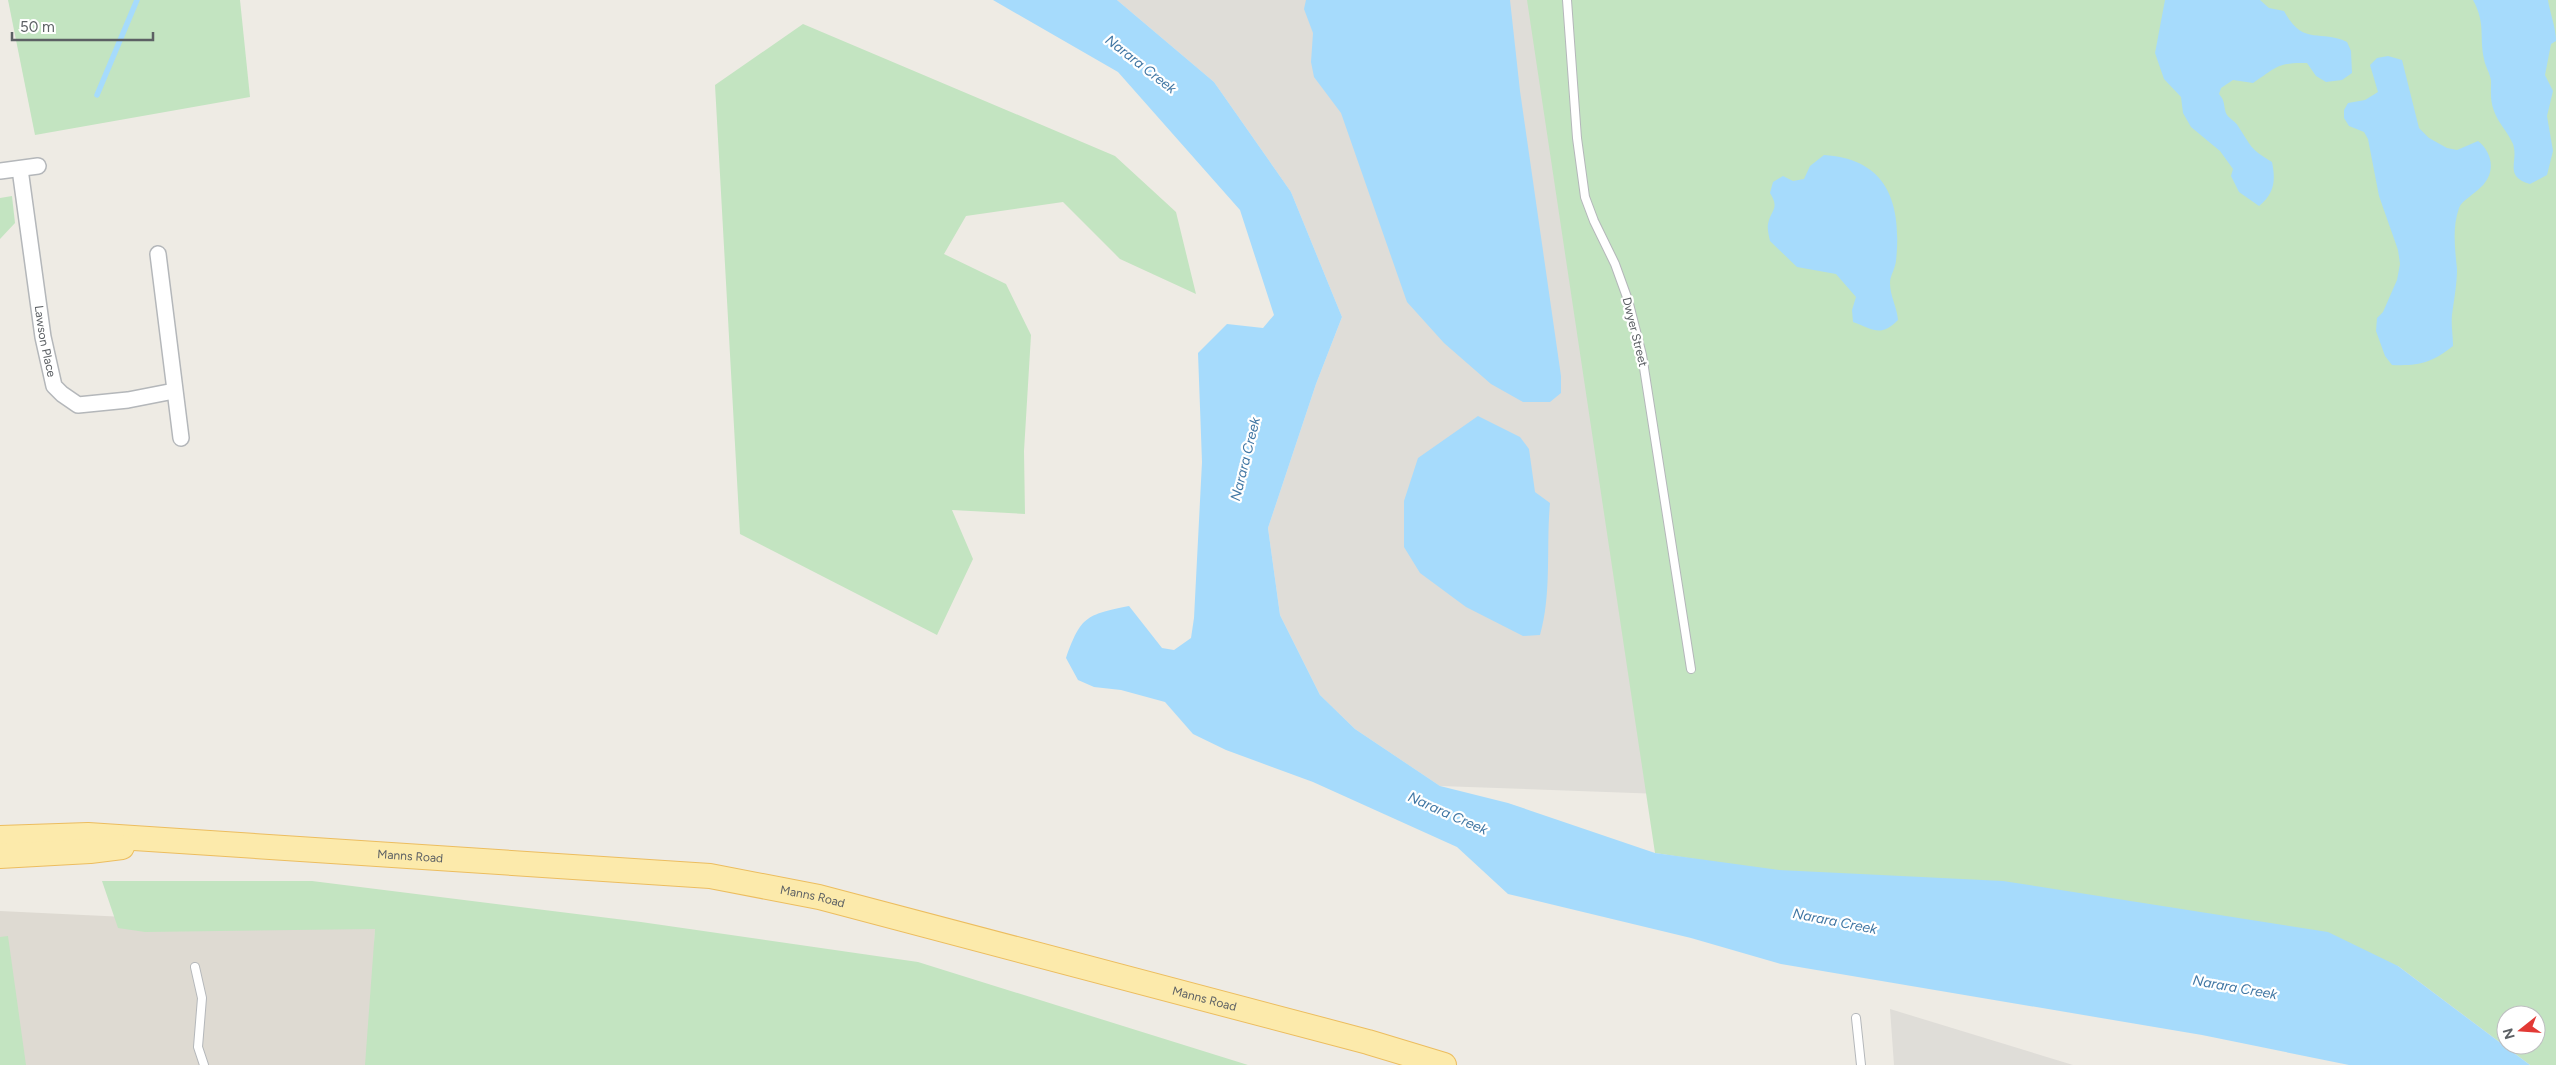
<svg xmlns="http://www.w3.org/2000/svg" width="2556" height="1065" font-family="Figtree,sans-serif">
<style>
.industrial{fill:#dfddd8}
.education{fill:#dedad2}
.green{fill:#c3e4c1;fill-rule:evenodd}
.water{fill:#a6dbfc}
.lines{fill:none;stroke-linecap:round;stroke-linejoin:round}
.stream{stroke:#a6dbfc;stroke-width:5.5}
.lane-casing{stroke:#b4b7ba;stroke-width:10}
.street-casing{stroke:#b4b7ba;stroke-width:18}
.primary-casing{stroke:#ecbd5f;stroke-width:26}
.lane{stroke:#fff;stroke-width:8}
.street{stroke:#fff;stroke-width:15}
.primary{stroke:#fceaab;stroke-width:24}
.labels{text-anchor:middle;stroke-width:4.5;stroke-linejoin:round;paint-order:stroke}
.street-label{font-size:12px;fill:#5c6064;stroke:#fff}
.water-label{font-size:14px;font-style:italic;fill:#4177a4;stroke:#fff}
</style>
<rect width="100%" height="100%" fill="#eeebe4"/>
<g class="industrial">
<path d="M1117 0H1562L1661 794 1440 786 1355 729 1320 695 1280 615 1268 528 1316 384 1342 317 1291 192 1214 82Z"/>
<path d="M1890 1009 2073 1065H1894Z"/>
</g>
<path class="education" d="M0 911 375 929 369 1065H0Z"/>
<g class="green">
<path d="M8 0H240L250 97 35 135Z"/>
<path d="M1527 0H2556V1065H2530L2398 966 1655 853ZM2506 1015H2536V1045H2506Z"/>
<path d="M803 24 1115 156 1176 212 1196 294 1120 259 1063 202 966 216 944 254 1006 284 1031 335 1024 451 1025 514 952 510 973 559 937 635 740 534 715 85Z"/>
<path d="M12 196 15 223 0 239V198Z"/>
<path d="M102 881H312L641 922 918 962 1248 1065H365L375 929 145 932 118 928Z"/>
<path d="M8 936 26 1065H0V937Z"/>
</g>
<g class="water">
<path d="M993 0H1117L1214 82 1291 192 1342 317 1316 384 1268 528 1280 615 1320 695 1355 729 1440 786 1508 803 1655 853 1779 870 2003 881 2328 932 2398 966 2530 1065H2349L2202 1035 1781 964 1691 938 1508 894 1457 847 1313 782 1226 750 1193 734 1165 702 1121 690 1094 687 1078 680 1066 658C1081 616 1086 615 1129 606L1162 648 1174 650 1191 638 1194 618 1202 462 1198 353 1227 324 1263 328 1274 315 1240 210 1118 72Z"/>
<path d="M1306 0H1510L1520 91 1561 376V393L1550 402H1523L1491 384 1444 343 1407 302 1341 113 1314 77 1311 62 1313 33 1304 9Z"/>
<path d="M2165 0H2260L2269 8 2284 11C2303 47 2320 29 2347 42L2351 51 2352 73 2342 80 2326 82 2316 76 2307 63C2277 62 2276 68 2253 83L2233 80 2221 88 2219 94C2226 101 2223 108 2227 115 2230 119 2236 122 2238 126 2252 147 2249 148 2272 162 2276 181 2274 194 2259 206L2239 192 2231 176 2233 169 2220 151 2191 127 2183 113 2181 97 2164 79 2155 53Z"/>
<path d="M2473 0H2548C2550 14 2556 27 2556 41L2551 44 2545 75 2553 91 2547 116 2553 151 2547 175 2530 184C2503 176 2519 162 2513 144 2508 132 2498 123 2494 111 2490 101 2491 91 2491 81 2490 73 2485 66 2484 59 2479 35 2486 24 2473 0Z"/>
<path d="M2388 56 2402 60 2419 128 2429 138 2447 148 2457 150 2478 141C2493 153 2496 173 2481 187 2475 194 2462 200 2459 208 2452 228 2455 249 2457 269 2457 284 2454 300 2452 315 2451 325 2453 336 2453 346 2431 363 2420 366 2392 365L2385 356 2376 331 2377 318 2383 312 2397 280 2400 264 2398 250 2379 196 2368 139 2364 132 2349 126 2344 118V110L2348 103 2365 100 2378 92 2370 65 2377 58Z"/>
<path d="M1824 155C1888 159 1902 204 1896 261 1895 269 1890 276 1890 283 1890 296 1897 307 1898 320 1880 338 1873 329 1853 322L1852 310 1856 297 1836 274 1797 267 1770 241C1769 236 1767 229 1768 224 1771 209 1780 209 1770 193L1773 182 1783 176 1793 181 1804 179 1810 166Z"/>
<path d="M1478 416 1520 437 1529 449 1535 492 1550 503C1546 547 1552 593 1540 635L1523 636 1466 607 1420 573 1404 547V501L1418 458Z"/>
</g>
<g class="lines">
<path class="stream" d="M97 95 137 0"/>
<defs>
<g id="lane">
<path d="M1567 0 1577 138 1585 197 1594 221 1615 264 1628 300 1642 355 1691 669"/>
<path d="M195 967 202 998 198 1047 204 1065"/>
<path d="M1856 1018 1861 1065"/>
</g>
<g id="street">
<path id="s1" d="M20 169 43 337 54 386 62 394 78 405 128 400 174 391"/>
<path d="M0 171 38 166"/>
<path d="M158 254 181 438"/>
</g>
<g id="primary">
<path id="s2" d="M0 838 88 835 710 876 819 897 1368 1042 1444 1065"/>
<path d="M0 856 90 851 122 847"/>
</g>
</defs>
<use href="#lane" class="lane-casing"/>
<use href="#street" class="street-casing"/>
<use href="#primary" class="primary-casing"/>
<use href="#lane" class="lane"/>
<use href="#street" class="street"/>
<use href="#primary" class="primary"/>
</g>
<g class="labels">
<g class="street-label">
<text transform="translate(1635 332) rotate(76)" y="4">Dwyer Street</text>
<text dy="4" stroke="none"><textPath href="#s1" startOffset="174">Lawson Place</textPath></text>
<text dy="4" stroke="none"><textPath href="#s2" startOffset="411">Manns Road</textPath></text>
<text dy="4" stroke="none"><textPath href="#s2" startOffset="816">Manns Road</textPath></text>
<text dy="4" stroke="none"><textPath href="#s2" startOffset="1221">Manns Road</textPath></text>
</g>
<g class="water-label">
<text transform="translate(1141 64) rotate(38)" y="5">Narara Creek</text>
<text transform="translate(1245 459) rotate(-76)" y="5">Narara Creek</text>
<text transform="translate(1448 813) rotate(24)" y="5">Narara Creek</text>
<text transform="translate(1835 921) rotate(11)" y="5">Narara Creek</text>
<text transform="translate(2235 987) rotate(10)" y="5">Narara Creek</text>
</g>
</g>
<g transform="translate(2521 1030) rotate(253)"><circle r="24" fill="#ffffff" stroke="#bebfc1"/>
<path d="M0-4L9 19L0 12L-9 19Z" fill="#e23935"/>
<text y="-8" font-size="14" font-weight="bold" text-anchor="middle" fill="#5c6064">N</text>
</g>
<path d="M12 32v8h141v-8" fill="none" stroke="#5c6064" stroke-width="2.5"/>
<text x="20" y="32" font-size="15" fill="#5c6064" stroke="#ffffff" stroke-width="4" paint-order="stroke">50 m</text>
</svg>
